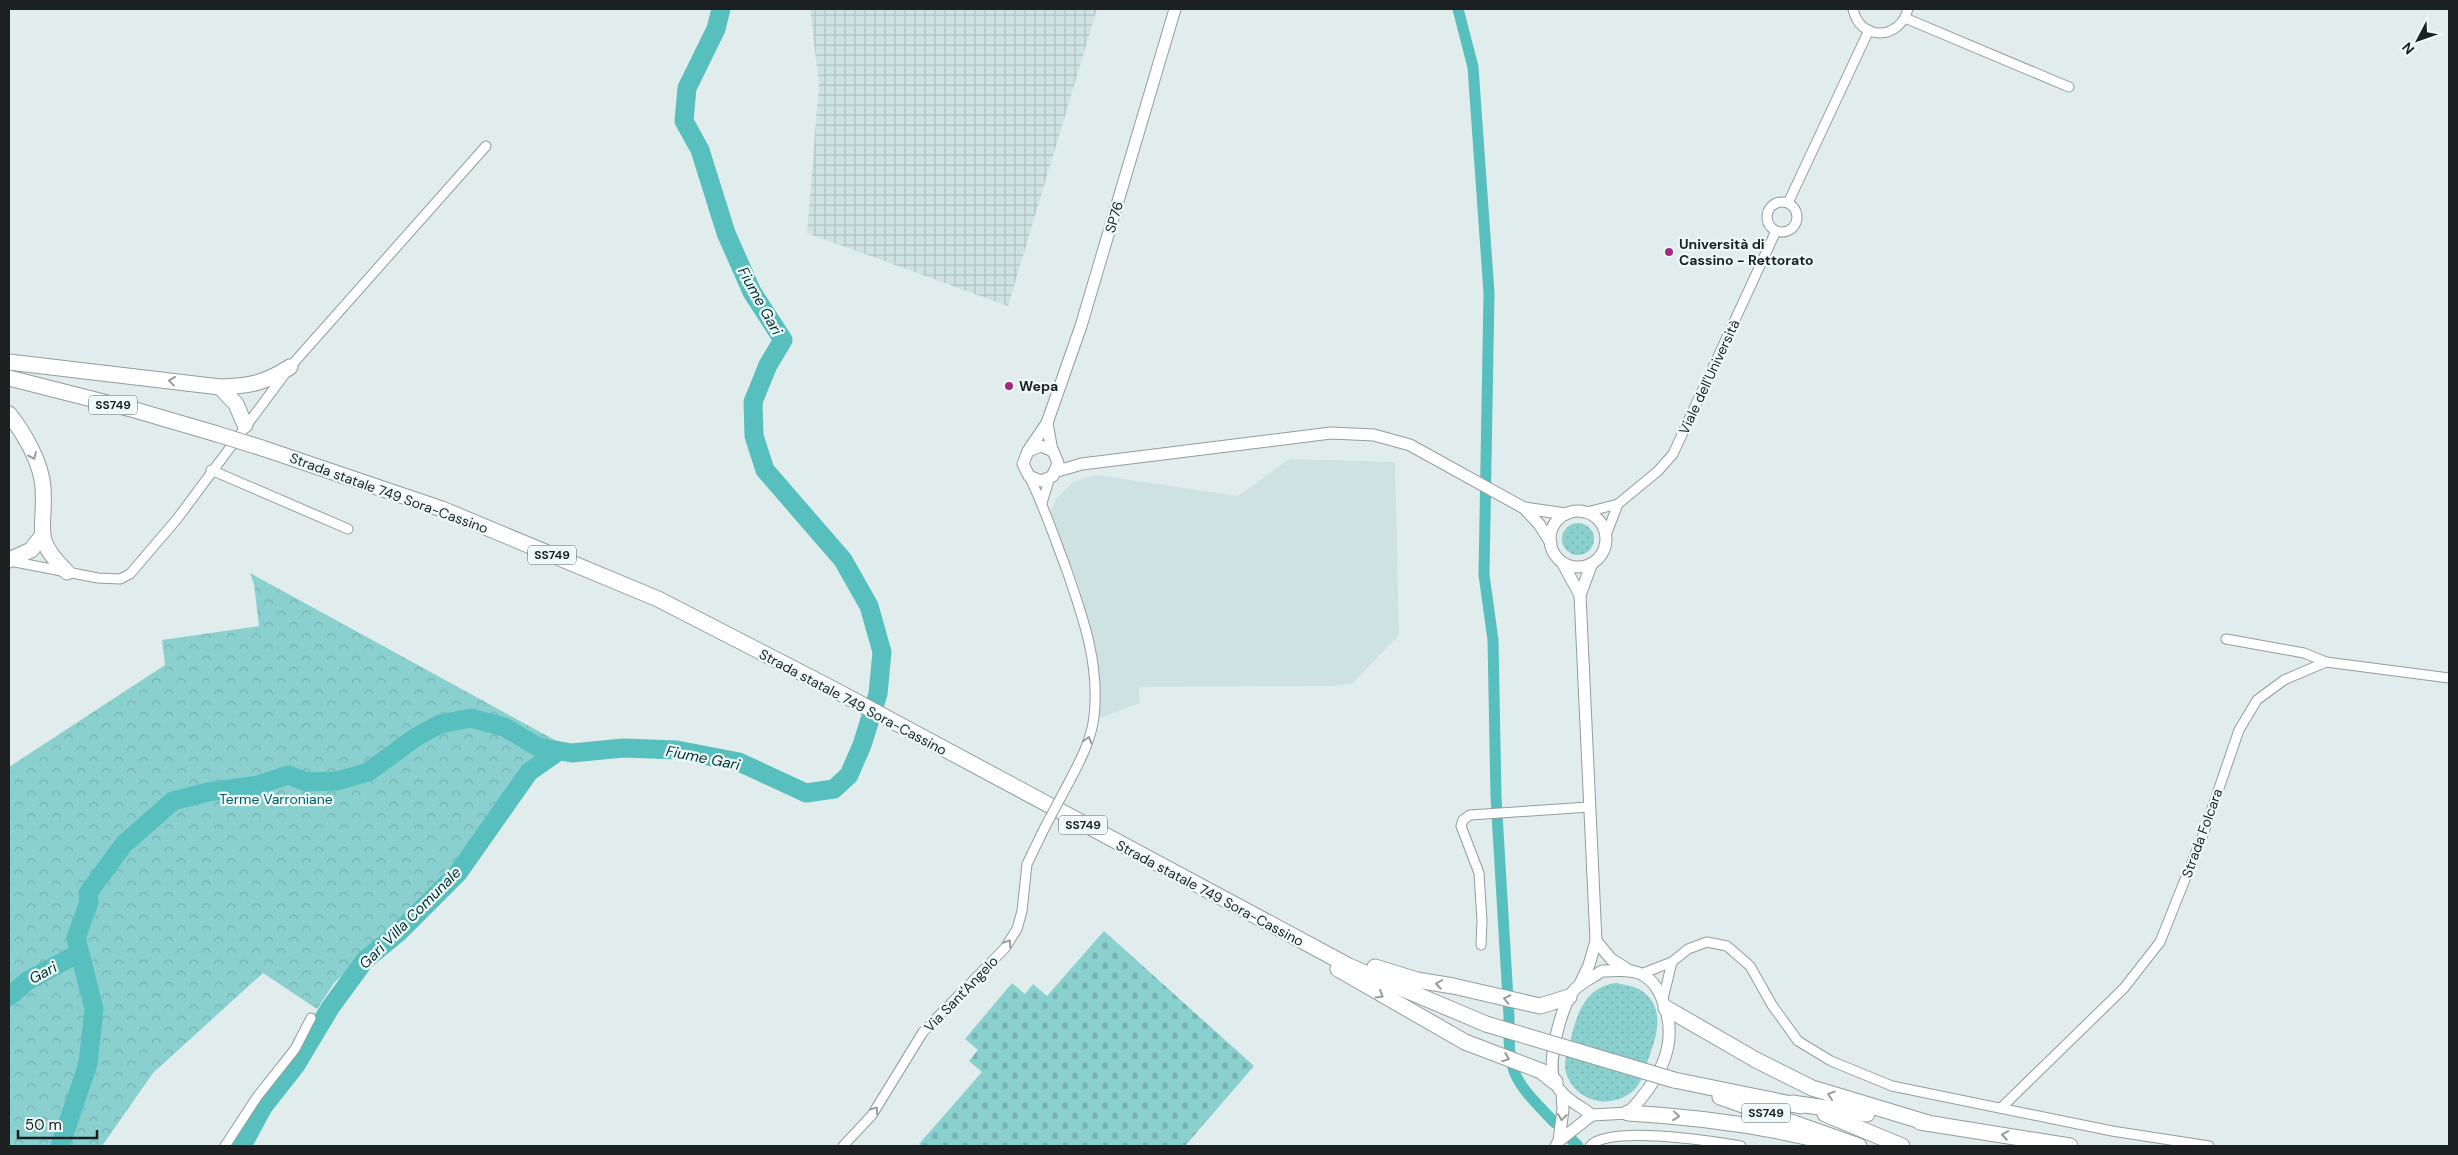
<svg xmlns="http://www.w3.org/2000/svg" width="2458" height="1155" font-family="'DM Sans',sans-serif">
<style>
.built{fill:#cde2e1}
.industrial{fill:url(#industrial-grid)}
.grass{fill:url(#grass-dots)}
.forest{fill:url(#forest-crowns)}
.cemetery{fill:url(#cemetery-stones)}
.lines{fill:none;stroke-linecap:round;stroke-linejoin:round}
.canal{stroke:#57c0be;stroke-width:11}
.river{stroke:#57c0be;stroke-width:19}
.street-casing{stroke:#929d9d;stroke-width:11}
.secondary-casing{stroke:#929d9d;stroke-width:13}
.highway-casing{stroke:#929d9d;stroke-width:17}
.street{stroke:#fff;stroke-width:9}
.secondary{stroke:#fff;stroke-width:11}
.highway{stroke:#fff;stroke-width:15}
.street-bridge-casing{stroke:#929d9d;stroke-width:11;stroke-linecap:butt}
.highway-bridge-casing{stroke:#929d9d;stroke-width:17;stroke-linecap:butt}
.street-bridge{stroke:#fff;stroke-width:9}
.highway-bridge{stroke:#fff;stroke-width:15}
.oneway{stroke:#999b9b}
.poi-dot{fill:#a4287c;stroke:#eefafa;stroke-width:2}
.labels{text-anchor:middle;stroke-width:4.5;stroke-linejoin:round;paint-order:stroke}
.shield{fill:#eefafa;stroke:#5b6161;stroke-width:1}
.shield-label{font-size:12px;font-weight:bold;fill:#1c2020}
.street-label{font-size:14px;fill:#1c2020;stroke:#eefafa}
.poi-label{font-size:14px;font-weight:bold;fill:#1c2020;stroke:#eefafa;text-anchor:start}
.park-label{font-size:14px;fill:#006060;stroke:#eefafa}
.water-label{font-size:15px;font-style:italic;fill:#003231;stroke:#eefafa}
</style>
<defs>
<pattern id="industrial-grid" width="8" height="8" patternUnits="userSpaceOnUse" patternTransform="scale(1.25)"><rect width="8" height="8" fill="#cde2e1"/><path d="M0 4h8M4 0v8" fill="none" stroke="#afc2c1"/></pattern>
<pattern id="grass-dots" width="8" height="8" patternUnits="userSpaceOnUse" patternTransform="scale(1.25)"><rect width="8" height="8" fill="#8ad0ce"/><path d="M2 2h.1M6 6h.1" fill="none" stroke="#76b2b1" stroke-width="1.8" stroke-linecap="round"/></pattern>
<pattern id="forest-crowns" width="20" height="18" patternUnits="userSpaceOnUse" patternTransform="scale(1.25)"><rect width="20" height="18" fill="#8ad0ce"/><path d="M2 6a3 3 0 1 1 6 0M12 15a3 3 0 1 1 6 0" fill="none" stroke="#76b2b1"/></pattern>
<pattern id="cemetery-stones" width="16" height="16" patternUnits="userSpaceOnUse" patternTransform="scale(1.25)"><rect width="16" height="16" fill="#8ad0ce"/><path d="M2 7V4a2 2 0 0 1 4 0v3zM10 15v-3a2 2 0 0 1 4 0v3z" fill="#76b2b1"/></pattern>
</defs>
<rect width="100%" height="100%" fill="#e1edec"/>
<path class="built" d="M1290 459 1395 462 1399 635 1353 683 1334 686 1139 687 1140 703 1100 718 1098 657 1079 586 1051 512 1056 499 1073 482 1096 475 1238 496Z"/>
<path class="industrial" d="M810 9H1097L1008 306 807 233 819 84Z"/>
<g class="grass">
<circle cx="1578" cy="539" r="16"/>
<path d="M1617 983C1624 985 1633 986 1639 989 1667 1006 1657 1036 1648 1060 1644 1071 1642 1083 1633 1091 1608 1112 1572 1100 1565 1069 1564 1061 1568 1051 1570 1043 1576 1015 1585 986 1617 983Z"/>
</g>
<path class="forest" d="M250 573 562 744 504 798 454 870 334 983 317 1009 263 973 153 1073 102 1146H9V767L165 665 162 640 259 626 254 584Z"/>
<path class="cemetery" d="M1104 931 1254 1066 1185 1146H922L919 1144 982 1072 969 1061 978 1050 965 1039 1012 983 1025 994 1033 984 1047 996Z"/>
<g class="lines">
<g class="canal">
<path d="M1458 9 1473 67 1489 293 1484 575 1493 640 1496 797 1509 1016C1508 1077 1514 1080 1555 1123"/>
<path d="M1569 1137 1578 1146"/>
</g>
<g class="river">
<path d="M9 997 27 981 79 953"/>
<path d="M60 1146 88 1064 94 1009 76 938 89 902 88 893 124 844 173 801 208 792 258 785 288 775 307 782 337 781 368 772 416 737 440 724 471 718 504 727 538 747 572 753 623 748 677 750 739 762 806 793 834 789 849 775 862 745 878 694 882 652 869 606 843 560 765 470 754 436 753 402 768 365 783 340 752 292 726 233 700 150 684 121 687 88 716 29 721 9"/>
<path d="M242 1146 263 1107 296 1065 330 1008 365 960 398 933 458 873 529 772 559 751"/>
</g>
<defs>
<g id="street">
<path d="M1853 9C1860 42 1900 40 1908 9"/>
<path d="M1905 18 2069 87"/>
<circle cx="1782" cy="217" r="15"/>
<path d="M1788 203 1869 30"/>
<path d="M211 470 348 529"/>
<path d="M1029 476C1044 506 1054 537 1066 568 1083 617 1100 664 1094 717 1091 741 1079 763 1068 784"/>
<path d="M1042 503 1050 477"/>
<path d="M1587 512 1618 504 1658 471 1673 454 1776 231"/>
<path d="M1606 535 1618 504"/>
<path d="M10 561 98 578 120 579 130 574 177 519 290 367 486 146"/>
<path d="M2226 639 2304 653 2326 662"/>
<path d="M1481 945 1482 921 1479 873 1461 826 1463 820 1470 815 1589 807"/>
<path d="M1641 974 1672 962 1688 949 1707 942 1727 946 1750 966 1772 1005 1798 1041 1831 1061 1892 1086 2112 1131 2209 1146"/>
<path d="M1663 999 1672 962"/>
<path d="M2001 1108 2124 988 2160 942 2204 832 2239 730 2257 700 2284 680 2326 662 2449 678"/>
<path d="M225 1146 257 1097 295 1049 311 1018"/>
<path d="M843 1146 872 1115 923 1032 1005 948 1017 929 1022 911 1027 864 1045 827"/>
<path d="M1590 1146C1610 1125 1711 1141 1741 1146"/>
</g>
<g id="secondary">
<path d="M1047 423 1052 451"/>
<path d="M1028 451 1041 446 1053 451 1058 463 1053 476 1041 481 1029 476 1023 464 1028 451 1047 423 1081 326 1175 9"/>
<path d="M1054 472 1082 464 1331 433 1374 435 1410 445 1524 508 1539 524 1551 543"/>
<path d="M1524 508 1566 514"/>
<circle cx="1578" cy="539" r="28"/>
<path d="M1562 562 1580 595"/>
<path d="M1596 941 1611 959 1630 971"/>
<path d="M1602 971C1614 971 1630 968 1641 974 1655 981 1660 992 1665 1007 1679 1048 1656 1084 1628 1113L1592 1115C1580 1106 1561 1097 1555 1082 1546 1064 1561 1006 1574 990 1582 982 1593 977 1602 971Z"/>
<path d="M1580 984 1589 965 1596 941 1580 595 1592 563"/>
<path d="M1559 1141 1563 1109 1562 1093"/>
<path d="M1556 1146 1559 1141 1592 1115"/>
</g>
<g id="highway">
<path d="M9 362 220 387C250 386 265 383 290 367"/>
<path d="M9 378 135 410 217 434"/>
<path d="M220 387 236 404 245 425"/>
<path d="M9 414C24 433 41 462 43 487 46 531 31 537 67 572"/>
<path d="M262 448 442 509 658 599 831 688 1349 966 1486 1024"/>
<path d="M9 560 31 550 42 536"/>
<path d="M1375 967 1417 980 1453 986 1540 1006 1569 997"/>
<path d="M1338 969 1465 1042 1541 1071 1555 1082"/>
<path d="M1666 1008 1756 1060 1812 1088 1928 1123"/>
<path d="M1674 1080 1801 1106"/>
<path d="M1720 1097 1859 1146"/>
<path d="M1792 1103 1867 1114"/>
<path d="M1628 1113C1700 1117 1773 1127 1843 1146"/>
<path d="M1825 1114 1902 1146"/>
<path d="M1920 1122 2070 1146"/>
</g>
</defs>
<use href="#street" class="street-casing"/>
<use href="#secondary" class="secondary-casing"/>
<use href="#highway" class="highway-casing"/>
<use href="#street" class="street"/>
<use href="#secondary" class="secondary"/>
<use href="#highway" class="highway"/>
<defs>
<path id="street-bridge" d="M1045 827 1068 784"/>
<g id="highway-bridge">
<path d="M217 434 262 448"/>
<path d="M1486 1024 1674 1080"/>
</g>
</defs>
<use href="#street-bridge" class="street-bridge-casing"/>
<use href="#highway-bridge" class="highway-bridge-casing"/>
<use href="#street-bridge" class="street-bridge"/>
<use href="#highway-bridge" class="highway-bridge"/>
</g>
<defs><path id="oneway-chevron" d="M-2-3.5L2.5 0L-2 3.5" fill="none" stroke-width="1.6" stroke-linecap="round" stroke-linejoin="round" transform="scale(1.25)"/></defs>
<g class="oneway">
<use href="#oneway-chevron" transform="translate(172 381) rotate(-173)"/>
<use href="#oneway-chevron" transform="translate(33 456) rotate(66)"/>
<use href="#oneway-chevron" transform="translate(1088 740) rotate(-75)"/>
<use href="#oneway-chevron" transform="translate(1008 943) rotate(-57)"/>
<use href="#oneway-chevron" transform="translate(1439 984) rotate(-171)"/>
<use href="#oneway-chevron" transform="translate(1380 995) rotate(30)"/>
<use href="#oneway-chevron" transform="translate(1507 999) rotate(-168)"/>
<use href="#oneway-chevron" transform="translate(1506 1058) rotate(21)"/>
<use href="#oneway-chevron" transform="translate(1831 1095) rotate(-162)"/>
<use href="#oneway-chevron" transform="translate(875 1110) rotate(-56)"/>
<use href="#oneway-chevron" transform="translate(1676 1116) rotate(6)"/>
<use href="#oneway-chevron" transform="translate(1562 1117) rotate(96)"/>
<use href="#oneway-chevron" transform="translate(2005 1135) rotate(-171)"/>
</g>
<g class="poi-dot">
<circle cx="1669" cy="252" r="5"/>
<circle cx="1009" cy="386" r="5"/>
</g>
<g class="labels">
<g class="shield">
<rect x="89" y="395.5" width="48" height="19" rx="4"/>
<rect x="528" y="545.5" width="48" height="19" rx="4"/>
<rect x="1059" y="815.5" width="48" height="19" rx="4"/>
<rect x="1742" y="1103.5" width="48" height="19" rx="4"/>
</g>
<g class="shield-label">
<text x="113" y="409">SS749</text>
<text x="552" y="559">SS749</text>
<text x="1083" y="829">SS749</text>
<text x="1766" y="1117">SS749</text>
</g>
<g class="street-label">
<text transform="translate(1114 217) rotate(-74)" y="5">SP76</text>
<text transform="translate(1709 377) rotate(-65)" y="5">Viale dell'Università</text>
<text transform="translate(389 493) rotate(20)" y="5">Strada statale 749 Sora-Cassino</text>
<text transform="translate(853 702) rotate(28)" y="5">Strada statale 749 Sora-Cassino</text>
<text transform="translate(2202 833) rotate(-70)" y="5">Strada Folcara</text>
<text transform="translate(1210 893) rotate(28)" y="5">Strada statale 749 Sora-Cassino</text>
<text transform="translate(961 994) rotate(-46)" y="5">Via Sant'Angelo</text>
</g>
<g class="poi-label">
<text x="1679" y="249">Università di<tspan x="1679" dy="16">Cassino - Rettorato</tspan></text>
<text x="1019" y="391">Wepa</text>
</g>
<g class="park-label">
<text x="276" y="804">Terme Varroniane</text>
</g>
<g class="water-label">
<text transform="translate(760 301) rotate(61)" y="5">Fiume Gari</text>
<text transform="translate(703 758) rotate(11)" y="5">Fiume Gari</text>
<text transform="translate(410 918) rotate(-45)" y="5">Gari Villa Comunale</text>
<text transform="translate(43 973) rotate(-29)" y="5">Gari</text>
</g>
</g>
<rect width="2458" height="1155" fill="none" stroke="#1c2020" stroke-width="20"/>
<g transform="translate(2418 40) rotate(229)" stroke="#eefafa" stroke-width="4" paint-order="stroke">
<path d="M0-4L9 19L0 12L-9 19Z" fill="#1c2020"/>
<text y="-8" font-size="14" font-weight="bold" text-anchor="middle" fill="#1c2020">N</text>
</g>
<path d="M18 1130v8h79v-8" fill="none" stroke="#1c2020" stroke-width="2.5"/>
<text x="25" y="1130" font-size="15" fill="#1c2020" stroke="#eefafa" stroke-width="4" paint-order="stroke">50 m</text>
</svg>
